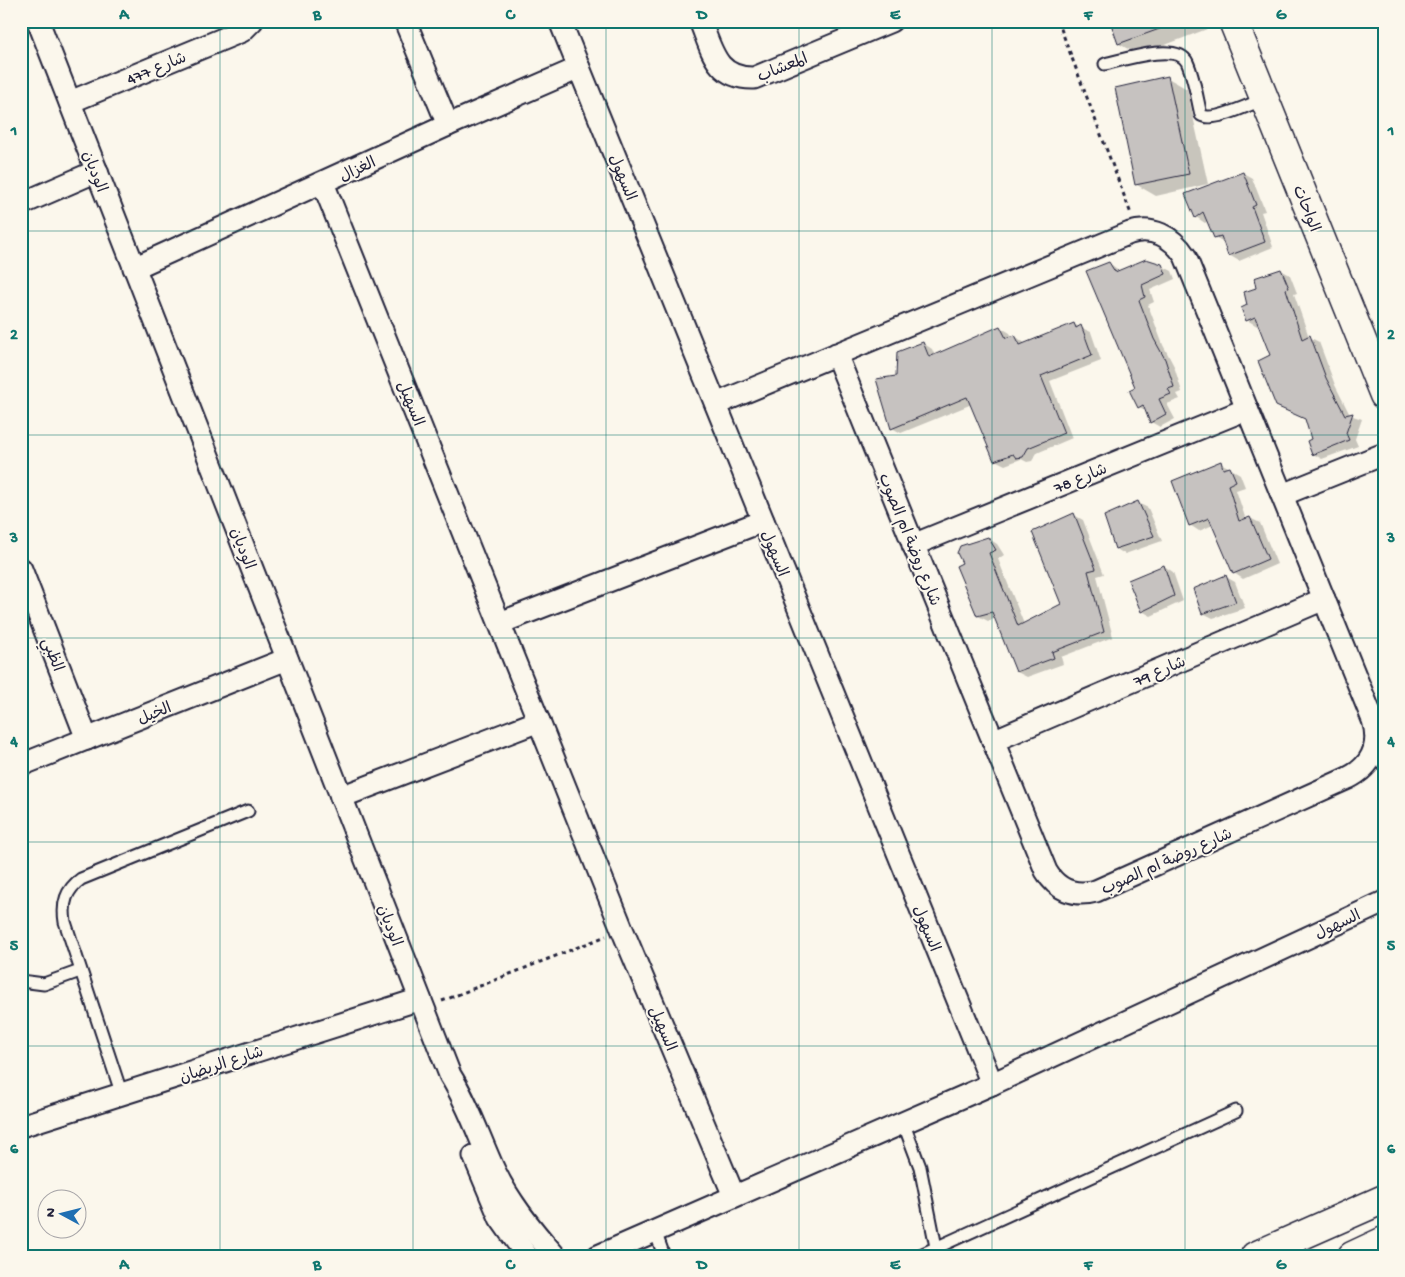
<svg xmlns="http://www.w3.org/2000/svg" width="1405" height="1277" font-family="'Gochi Hand','Playpen Sans Arabic',sans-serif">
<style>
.shadow{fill:#0003}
.building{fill:#c6c2c0;stroke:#22223b}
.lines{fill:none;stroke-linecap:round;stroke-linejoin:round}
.service-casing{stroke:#22223b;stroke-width:15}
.minor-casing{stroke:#22223b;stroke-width:25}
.tertiary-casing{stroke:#22223b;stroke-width:31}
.path{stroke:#22223b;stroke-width:3;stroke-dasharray:4 4;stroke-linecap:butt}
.service{stroke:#fbf7ec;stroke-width:11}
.minor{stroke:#fbf7ec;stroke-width:21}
.tertiary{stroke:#fbf7ec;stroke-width:28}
.grid{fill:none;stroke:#0f766e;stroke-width:1;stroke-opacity:0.55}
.labels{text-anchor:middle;stroke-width:4;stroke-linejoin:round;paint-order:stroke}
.street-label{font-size:16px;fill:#22223b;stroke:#fbf7ec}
.neatline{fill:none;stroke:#0f766e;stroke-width:2}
.grid-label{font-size:16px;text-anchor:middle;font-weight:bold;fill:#0f766e}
</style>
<rect width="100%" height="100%" fill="#fbf7ec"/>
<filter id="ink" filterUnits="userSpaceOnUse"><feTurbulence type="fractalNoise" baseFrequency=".02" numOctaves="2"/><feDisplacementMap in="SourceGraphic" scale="10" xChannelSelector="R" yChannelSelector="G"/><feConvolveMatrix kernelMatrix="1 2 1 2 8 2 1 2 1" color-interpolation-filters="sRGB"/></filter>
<g filter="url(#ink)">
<g class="shadow">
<path d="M1111 21H1205L1207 29 1139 55 1119 44Z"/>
<path d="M1168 78 1187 89 1208 184 1156 196 1137 185Z"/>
<path d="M1243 173 1252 178 1265 211 1261 212 1273 247 1239 261 1229 255 1225 243 1215 237 1208 221 1205 223 1196 217Z"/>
<path d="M1109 263 1120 271 1162 266 1172 271 1175 279 1150 290 1154 302 1148 305 1163 345 1174 366 1182 392 1177 394 1180 399 1167 404 1175 419 1160 427 1151 422 1147 411 1139 407 1137 388Z"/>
<path d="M1281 270 1290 275 1297 293 1294 294 1309 337 1319 342 1335 385 1350 415 1362 419 1355 439 1358 446 1322 459 1313 454V440L1306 419 1271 356 1259 324 1257 326 1247 320 1249 306Z"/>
<path d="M1073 324 1091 332 1101 361 1050 381 1072 438 1037 453 1032 461 1027 462 1021 459 1005 465 995 460 972 404 901 433 892 428 897 377 923 343 932 349 935 356 1000 327 1010 333 1012 337 1015 336 1026 344Z"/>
<path d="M1221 463 1240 474 1245 487 1236 490 1246 520 1250 518 1260 523 1277 564 1243 579 1234 573 1213 525 1199 531 1190 525Z"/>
<path d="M1138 503 1148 508 1162 541 1125 554 1116 549Z"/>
<path d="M1074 515 1083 520 1104 574 1097 576 1113 637 1061 657 1063 664 1027 677 1017 672 996 618 988 621 978 616 988 538 997 544 1004 555 998 559 1024 624 1063 604Z"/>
<path d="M1164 566 1173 572 1183 601 1151 616 1142 611Z"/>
<path d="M1226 577 1235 582 1245 608 1213 618 1203 613Z"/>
</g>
<g class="building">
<path d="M1110 21H1176V23L1118 44Z"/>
<path d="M1168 76 1189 174 1135 185 1115 88Z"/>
<path d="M1243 172 1256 205 1252 207 1265 242 1228 256 1221 236 1214 238 1203 212 1195 218 1185 194Z"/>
<path d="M1146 259 1162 264 1166 274 1142 285 1145 297 1139 300 1154 339 1165 359 1174 387 1168 389 1171 394 1159 399 1166 414 1150 423 1143 405 1138 408 1129 390 1135 387 1086 271 1109 262 1115 272Z"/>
<path d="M1281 269 1289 288 1286 289 1302 339 1310 335 1326 378 1345 415 1353 413 1346 433 1349 440 1312 455 1307 441 1311 439 1305 419 1276 406 1258 361 1270 355 1255 317 1246 321 1241 308 1247 305 1244 292 1256 288 1254 278Z"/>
<path d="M1074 323 1076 328 1081 325 1092 355 1041 376 1064 433 1028 448 1023 457 1016 458 1013 454 994 461 967 397 891 429 876 379 896 376 897 352 923 342 929 357 1000 326 1006 338 1015 335 1020 345Z"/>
<path d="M1221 461 1223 469 1230 467 1236 481 1228 485 1239 521 1250 517 1268 559 1233 574 1209 518 1189 526 1172 481Z"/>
<path d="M1138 501 1154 536 1115 549 1104 516Z"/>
<path d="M1074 513 1096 569 1088 571 1104 632 1052 652 1054 658 1016 672 992 612 977 616 956 566 962 563 957 553 960 546 988 537 996 550 989 553 1018 626 1061 604 1032 532Z"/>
<path d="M1164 565 1174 596 1141 612 1128 580Z"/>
<path d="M1226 575 1236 602 1202 614 1193 589Z"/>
</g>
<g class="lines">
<defs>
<g id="service">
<path d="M1105 64C1122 60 1177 42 1187 62 1194 77 1197 98 1201 115 1213 123 1250 104 1264 99"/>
<path d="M21 981 44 984 80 971"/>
<path d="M122 1095 65 922C62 903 66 890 81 879L248 811"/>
<path d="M903 1122 920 1167 936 1247"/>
<path d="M655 1231 664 1256"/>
<path d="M918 1256 1236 1111"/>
</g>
<g id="minor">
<path d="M38 21 450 1075C469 1105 480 1140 495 1172 510 1203 532 1230 555 1256"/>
<path d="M405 21 448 125"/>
<path d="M560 21 992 1084"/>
<path d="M700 21C712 50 716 79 754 78L891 21"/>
<path d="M70 102 242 31 252 21"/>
<path d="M323 183 622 929 734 1196"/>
<path d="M21 204 97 171"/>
<path d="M134 268 448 125 579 68"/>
<path d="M716 404 1130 233C1152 226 1172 236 1185 256L1373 720C1381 746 1372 766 1348 778L1096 891C1074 897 1057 890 1046 871L836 354"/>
<path d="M1282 495 1384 454"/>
<path d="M913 545 1247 409"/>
<path d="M21 569 87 739"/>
<path d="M500 623 763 521"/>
<path d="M993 741 1324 599"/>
<path d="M21 765 287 659"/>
<path d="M341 797 539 721"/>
<path d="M21 1126 420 999"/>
<path d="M474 1156 500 1218 527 1256"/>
<path d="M598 1256 992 1084 1384 902"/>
</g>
<g id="tertiary">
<path d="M1233 21 1384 395"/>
<path d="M1255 1256 1384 1199"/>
<path d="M1352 1256 1384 1241"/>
</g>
</defs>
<use href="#service" class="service-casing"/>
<use href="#minor" class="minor-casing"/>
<use href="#tertiary" class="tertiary-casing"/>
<g class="path">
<path d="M1058 21 1131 214"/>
<path d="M442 1001 606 936"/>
</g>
<use href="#service" class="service"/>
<use href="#minor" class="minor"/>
<use href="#tertiary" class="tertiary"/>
</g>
</g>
<path class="grid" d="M220 21V1256M413 21V1256M606 21V1256M799 21V1256M992 21V1256M1185 21V1256M21 231H1384M21 435H1384M21 638H1384M21 842H1384M21 1046H1384"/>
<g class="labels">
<g class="street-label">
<text transform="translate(782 66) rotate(-22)" y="6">المعشاب</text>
<text transform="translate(156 67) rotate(-22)" y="6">شارع 477</text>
<text transform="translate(357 168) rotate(-25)" y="6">الغزال</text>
<text transform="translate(96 171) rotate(69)" y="6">الوديان</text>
<text transform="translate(624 177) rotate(68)" y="6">السهول</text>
<text transform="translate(1308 208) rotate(68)" y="6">الواحات</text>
<text transform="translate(412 403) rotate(68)" y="6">السهيل</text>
<text transform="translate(1080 477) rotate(-22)" y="6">شارع 78</text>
<text transform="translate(911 539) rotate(68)" y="6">شارع روضة ام الصوب</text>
<text transform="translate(244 548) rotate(69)" y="6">الوديان</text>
<text transform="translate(776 553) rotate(68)" y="6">السهول</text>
<text transform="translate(54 654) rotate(69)" y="6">الظبي</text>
<text transform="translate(1159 670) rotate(-23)" y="6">شارع 79</text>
<text transform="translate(154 712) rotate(-22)" y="6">الخيل</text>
<text transform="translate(1166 860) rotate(-24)" y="6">شارع روضة ام الصوب</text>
<text transform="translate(1337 923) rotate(-25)" y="6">السهول</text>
<text transform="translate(391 925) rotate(69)" y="6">الوديان</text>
<text transform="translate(928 928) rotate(68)" y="6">السهول</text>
<text transform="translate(664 1028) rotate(67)" y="6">السهيل</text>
<text transform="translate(221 1063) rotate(-18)" y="6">شارع الريضان</text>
</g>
</g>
<rect width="1405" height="1277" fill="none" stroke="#fbf7ec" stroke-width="55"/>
<g transform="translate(62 1214) rotate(277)"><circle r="24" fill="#fbf7ec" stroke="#a4a2a5"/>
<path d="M0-4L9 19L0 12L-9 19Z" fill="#1f6fb2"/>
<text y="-8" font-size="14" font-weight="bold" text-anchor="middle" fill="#22223b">N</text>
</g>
<rect x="28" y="28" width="1350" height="1222" class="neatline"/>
<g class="grid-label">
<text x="124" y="19">A</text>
<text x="317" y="19">B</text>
<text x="510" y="19">C</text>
<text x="702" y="19">D</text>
<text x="895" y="19">E</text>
<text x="1088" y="19">F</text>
<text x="1281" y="19">G</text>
<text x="14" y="135">1</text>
<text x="1391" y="135">1</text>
<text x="14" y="339">2</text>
<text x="1391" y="339">2</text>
<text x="14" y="542">3</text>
<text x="1391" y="542">3</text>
<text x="14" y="746">4</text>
<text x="1391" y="746">4</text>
<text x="14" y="950">5</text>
<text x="1391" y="950">5</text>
<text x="14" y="1153">6</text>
<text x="1391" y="1153">6</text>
<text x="124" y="1269">A</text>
<text x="317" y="1269">B</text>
<text x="510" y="1269">C</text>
<text x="702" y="1269">D</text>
<text x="895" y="1269">E</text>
<text x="1088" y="1269">F</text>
<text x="1281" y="1269">G</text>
</g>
</svg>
